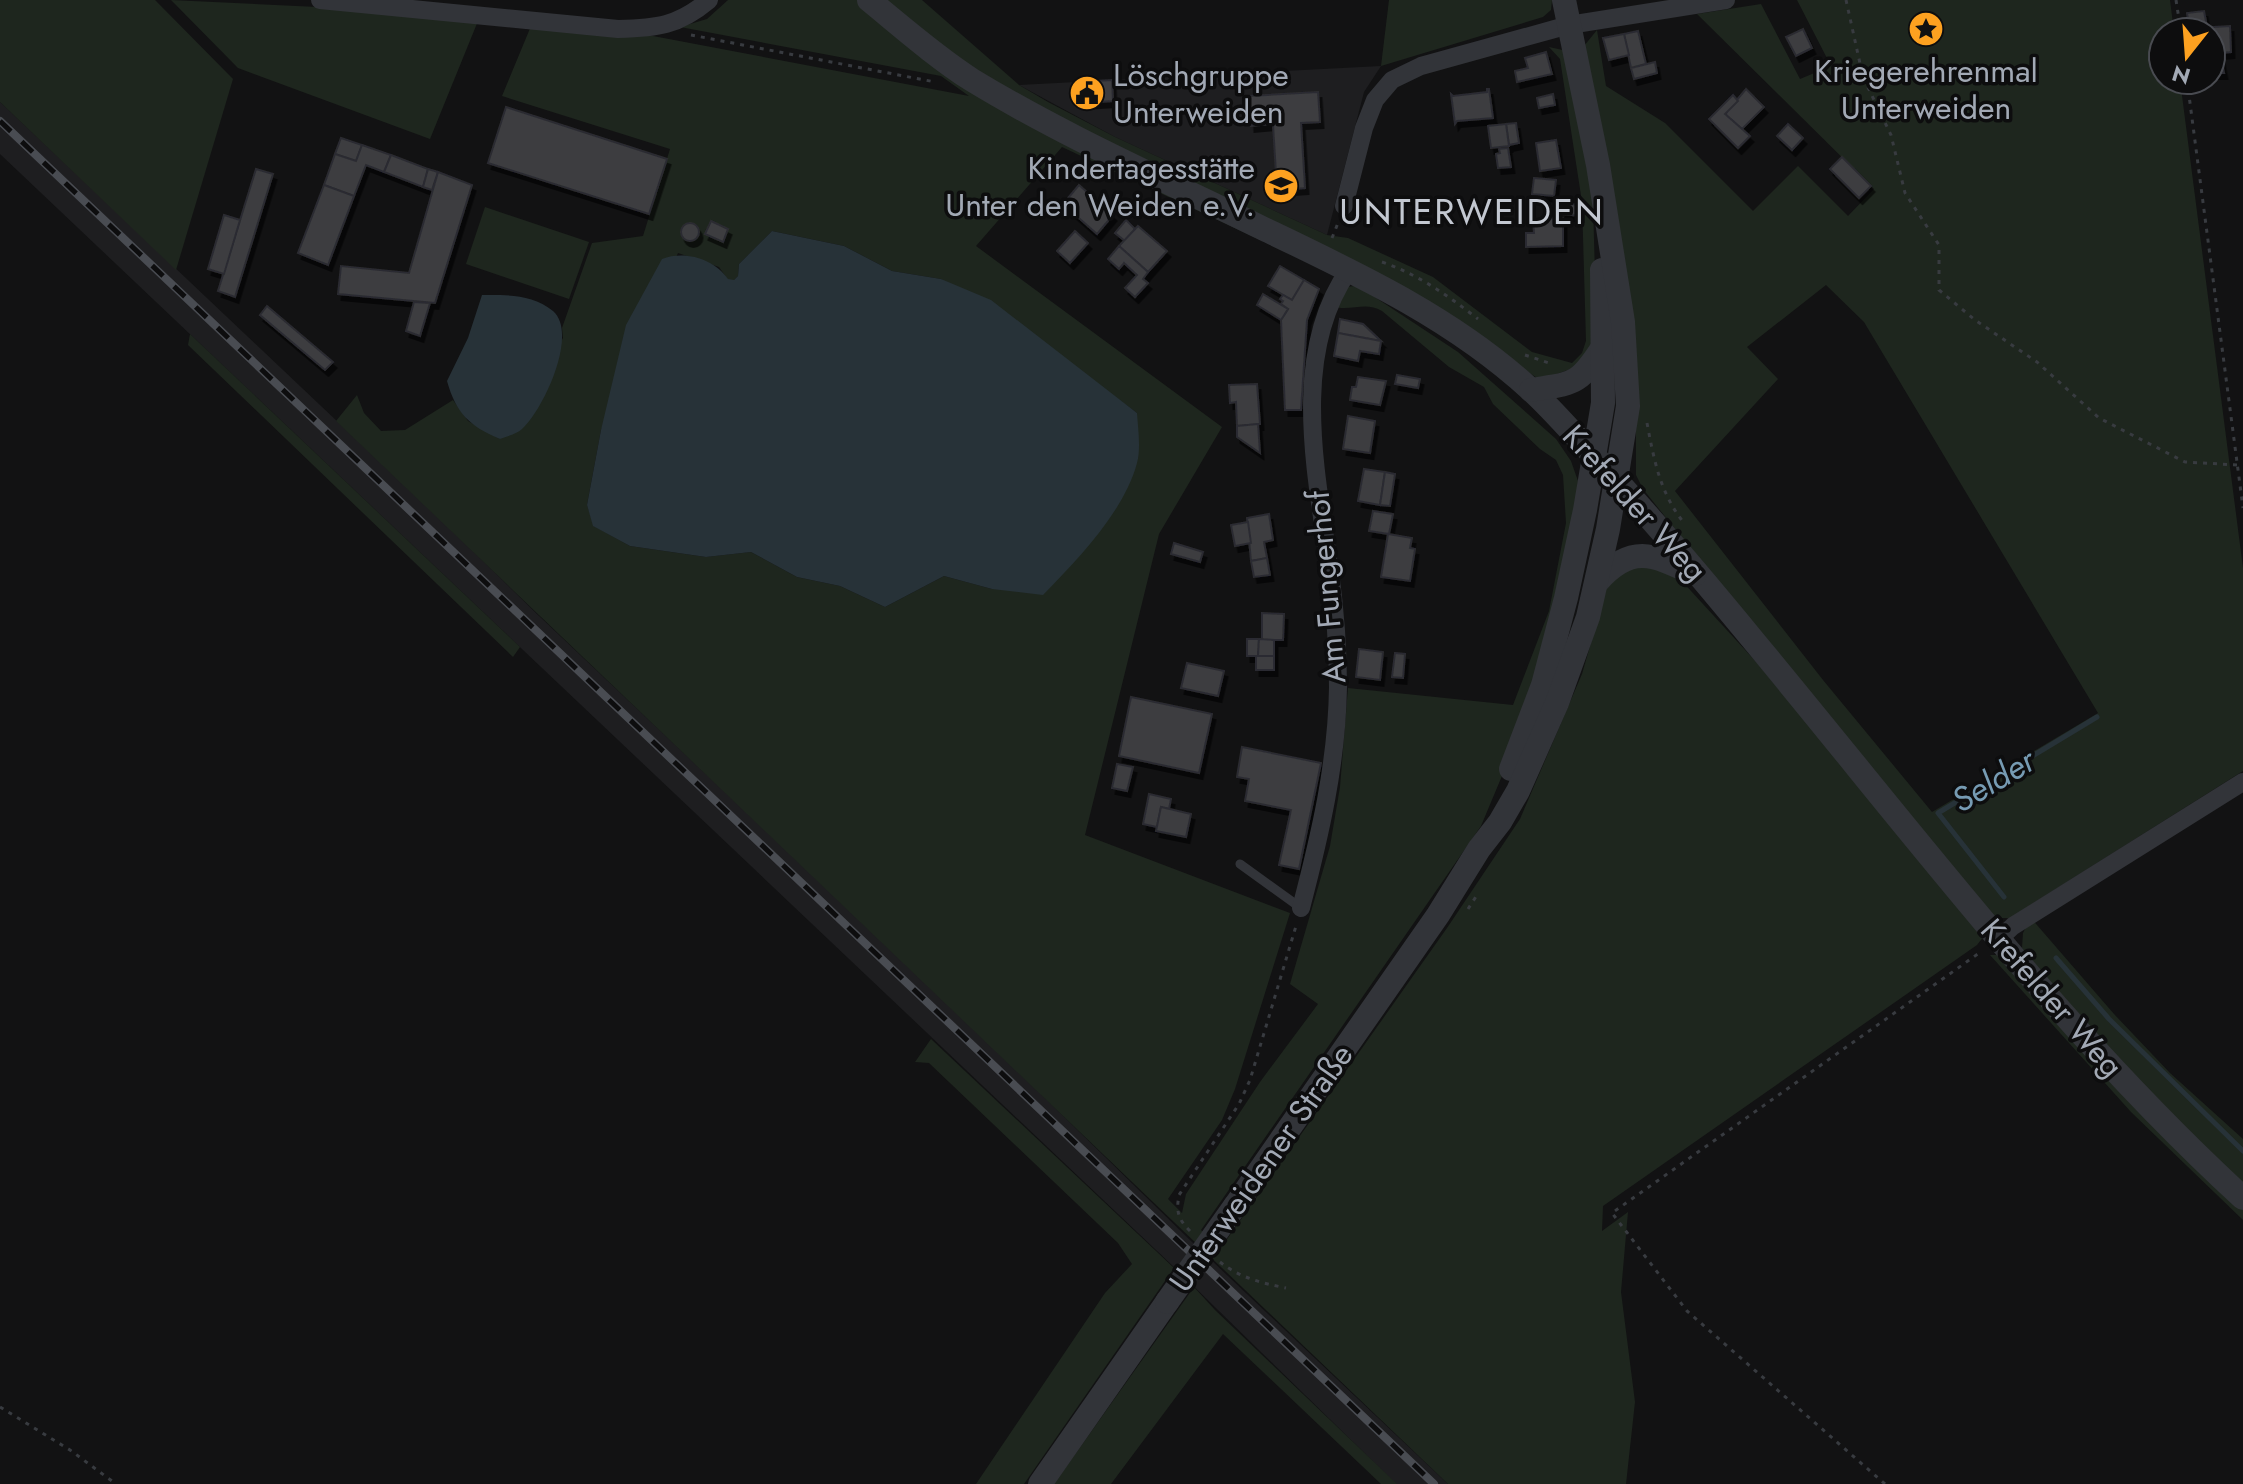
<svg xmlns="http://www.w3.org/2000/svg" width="2243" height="1484" font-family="Jost,sans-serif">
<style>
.built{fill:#1e1e20}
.green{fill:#1e261e;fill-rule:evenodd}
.water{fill:#273238}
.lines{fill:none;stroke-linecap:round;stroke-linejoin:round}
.stream{stroke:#273238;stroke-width:5}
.building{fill:#3c3d41;stroke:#2c2c30;stroke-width:2;filter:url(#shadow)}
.path{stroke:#383b40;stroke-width:3;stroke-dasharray:4 6;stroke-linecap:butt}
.service{stroke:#323439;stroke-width:9}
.minor{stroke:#323439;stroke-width:18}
.tertiary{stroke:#323439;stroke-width:24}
.rail-casing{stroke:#494c52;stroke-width:8}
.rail{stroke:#0d0d0e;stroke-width:5;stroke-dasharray:15;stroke-linecap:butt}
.tertiary-bridge{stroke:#323439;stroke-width:24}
.labels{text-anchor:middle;stroke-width:7;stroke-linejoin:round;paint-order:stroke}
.poi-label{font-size:32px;fill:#a2a9b5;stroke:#0d0d0e}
.street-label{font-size:32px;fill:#a2a9b5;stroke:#0d0d0e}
.water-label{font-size:34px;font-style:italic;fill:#769bb3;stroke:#0d0d0e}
.quarter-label{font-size:36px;letter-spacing:2px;fill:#c3c8d1;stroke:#0d0d0e}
</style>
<defs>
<filter id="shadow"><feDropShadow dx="3.5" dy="6" stdDeviation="0" flood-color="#0009"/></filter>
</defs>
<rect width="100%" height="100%" fill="#121213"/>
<g class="built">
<path d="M1381 66 1364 92 1327 235 1115 137 1019 85Z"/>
<path d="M0 102 435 514 537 614 951 1006 1192 1242 1448 1484H1396L1175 1268 0 154Z"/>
</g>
<g class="green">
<path d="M0 0H155L233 79 176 270 0 102Z"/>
<path d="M171 0 360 9 478 21 430 139 238 68Z"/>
<path d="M728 0H858L1309 263 1062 147 976 246 1222 427 1159 534 1085 835 1290 913 1235 1089 1222 1120 1168 1199 1182 1213 1186 1194 1260 1082 1318 1004 1290 984 1330 846 1340 787 1348 688 1513 705 1549 611 1566 523 1563 475 1556 460 1540 449 1493 404 1484 387 1449 367 1382 311C1365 301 1354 311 1334 307L1345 287 1355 286 1364 290 1458 352 1556 439 1571 461 1578 481 1574 523 1525 721 1481 826 1201 1230 1220 1249 1447 928 1520 819 1582 674 1607 587 1621 573 1648 562 1680 579 1758 664 1984 936 1977 945 1603 1206 1602 1231 1628 1212 1621 1292 1635 1402 1626 1484H1448L336 421 357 395 364 413 381 431 405 430 453 400 468 421 500 439 563 338 562 328 592 243 643 236 670 149 502 96 531 26 653 36 969 96 941 76 680 27 707 19ZM772 231 844 246 892 271 941 279 1087 376 1137 413 992 589 944 576 885 607 840 586 797 577 751 552 706 557 630 546 594 526 587 505 601 430 678 253 719 267 728 280H734L738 276 739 264Z"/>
<path d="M886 0H922L1019 85 1048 102 1115 137 1327 235 1348 238 1433 277 1532 352 1572 363 1582 353 1586 341 1582 202 1560 59 1549 47 1567 51 1593 203 1597 347 1593 361 1540 380 1434 308 1099 140 957 60Z"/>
<path d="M1389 0H1552L1551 10 1543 17 1381 66Z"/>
<path d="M1797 0H2170L2174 32H2163V80H2180L2243 568V771L2010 918H1994L1812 700 1643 489 1636 475V430L1584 46 1597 30 1606 86 1665 123 1753 211 1798 166 1848 216 1874 189 1697 14 1761 4 1800 79 1831 66ZM1826 285 1864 322 2098 713 1932 812 1823 680 1675 491 1778 379 1747 347Z"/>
<path d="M485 207 589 242 569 299 466 264Z"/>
<path d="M190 334 520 647 513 657 188 345Z"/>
<path d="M2031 918 2114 1014 2170 1073 2243 1139V1186L2105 1047 2022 948 2023 933Z"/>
<path d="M1990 955H1999L2222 1192 2243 1210V1220L2131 1112Z"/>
<path d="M931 1039 1174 1268 1024 1484H976L1105 1293 1132 1264 1118 1243 929 1063 915 1062Z"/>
<path d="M1194 1287 1215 1310 1397 1484H1381L1223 1334 1111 1484H1054Z"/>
</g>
<g class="water">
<path d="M772 231 844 246 892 271 941 279 991 300 1137 413C1138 428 1141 449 1137 463 1124 512 1077 560 1043 595L992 589 944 576 885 607 840 586 797 577 751 552 706 557 630 546 593 526 587 505 601 430 626 325 662 259C685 250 714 259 728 279L734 280 738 276 739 264Z"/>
<path d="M482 295C507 295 532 294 553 311 579 334 543 410 522 429 517 434 507 436 500 439 469 426 456 413 447 381L468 338Z"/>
</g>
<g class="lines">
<g class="stream">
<path d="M2004 897 1938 813 2097 717"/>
<path d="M2056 958 2109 1019 2243 1151"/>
</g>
</g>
<g class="building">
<path d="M2204 11 2207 27 2198 28V32H2190L2187 13Z"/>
<path d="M2230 26 2231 52 2220 53 2224 73H2211V32H2198V28Z"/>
<path d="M1803 29 1812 48 1796 56 1786 37Z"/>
<path d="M1638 31 1646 64 1631 68 1624 34Z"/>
<path d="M1624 34 1629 55 1609 60 1603 38Z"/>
<path d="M1546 52 1552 74 1517 82 1515 71 1528 68 1525 58Z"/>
<path d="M1655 62 1657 73 1634 79 1631 68Z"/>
<path d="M1112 80 1113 101 1097 102 1095 81Z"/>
<path d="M1095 81 1097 102 1078 103 1077 82Z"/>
<path d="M1487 89H1489L1493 118 1457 121 1455 124 1451 94 1453 96 1487 92Z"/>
<path d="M1746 89 1764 107 1742 129 1725 114Z"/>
<path d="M1318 92 1320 122 1301 123 1305 188 1277 190 1273 124 1251 126 1249 96Z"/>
<path d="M1553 94 1555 105 1539 108 1537 98Z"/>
<path d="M1733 95 1738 101 1725 114 1750 136 1738 148 1709 119Z"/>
<path d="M506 107 667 159 649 214 488 163Z"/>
<path d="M1516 123 1519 143 1509 145 1506 124Z"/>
<path d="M1506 124 1509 146 1491 148 1488 126Z"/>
<path d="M1788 124 1803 138 1792 150 1777 136Z"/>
<path d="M341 138 362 145 356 161 335 154Z"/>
<path d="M1556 140 1561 168 1540 171 1536 143Z"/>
<path d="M362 145 391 155 384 172 366 165 354 196 324 185 335 154 356 161Z"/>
<path d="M1508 148 1511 167 1498 168 1496 154 1500 153 1499 149Z"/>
<path d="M391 155 428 169 423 187 384 172Z"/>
<path d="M1842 157 1871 186 1859 198 1830 169Z"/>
<path d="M256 169 273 174 235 297 218 291Z"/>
<path d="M428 169 438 172 432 190 423 187Z"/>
<path d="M438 172 472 185 435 303 338 294 341 266 409 273Z"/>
<path d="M1534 178 1556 180 1554 196 1532 194Z"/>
<path d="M324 185 354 196 328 265 298 253Z"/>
<path d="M1079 185 1113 215 1097 234 1063 204Z"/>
<path d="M1562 203 1580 205V216L1562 214Z"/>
<path d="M224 215 240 220 224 274 208 269Z"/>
<path d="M1563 218V246L1526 247V233H1534L1533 219Z"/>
<path d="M1126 220 1135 229 1125 241 1115 233Z"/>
<path d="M711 221 728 229 723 242 705 234Z"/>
<circle cx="690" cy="232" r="9"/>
<path d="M1138 226 1167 251 1148 272 1119 246Z"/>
<path d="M1075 231 1088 243 1070 263 1057 251Z"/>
<path d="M1119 246 1148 272 1143 279 1148 283 1135 297 1125 288 1137 275 1124 263 1119 269 1108 259Z"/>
<path d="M1280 266 1304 280 1292 300 1268 286Z"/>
<path d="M1304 280 1319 289 1307 320 1301 410H1285L1281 320 1288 309 1281 304 1283 301 1280 299 1283 295 1292 300Z"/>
<path d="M1263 294 1288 309 1281 320 1257 305Z"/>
<path d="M414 302 430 303 420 336 406 331Z"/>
<path d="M267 306 333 362 325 370 260 315Z"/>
<path d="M1340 319 1363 324 1381 341 1338 333Z"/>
<path d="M1338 333 1381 341 1379 354 1360 351 1358 361 1334 356Z"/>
<path d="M1397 375 1420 379 1418 388 1395 384Z"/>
<path d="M1358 377 1386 381 1380 405 1350 400 1352 387H1356Z"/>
<path d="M1257 384 1260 424 1237 426 1236 402 1230 403 1229 385Z"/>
<path d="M1348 416 1375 421 1370 453 1343 449Z"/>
<path d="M1258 424 1260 453 1237 437V426Z"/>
<path d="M1364 469 1385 472 1380 505 1358 501Z"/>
<path d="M1385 472 1395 474 1390 506 1380 505Z"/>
<path d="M1373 511 1393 514 1389 534 1369 531Z"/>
<path d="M1269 514 1273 540 1264 542 1267 558 1251 561 1247 518Z"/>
<path d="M1248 522 1251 543 1235 546 1231 525Z"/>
<path d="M1388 534 1412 538 1410 548 1415 549 1410 581 1381 577Z"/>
<path d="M1174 543 1203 552 1200 562 1171 554Z"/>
<path d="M1267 558 1270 575 1254 577 1251 561Z"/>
<path d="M1262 613 1284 614 1283 640H1262Z"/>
<path d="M1247 639H1259L1258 656H1247Z"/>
<path d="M1259 639 1274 640V656H1258Z"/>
<path d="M1359 649 1383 652 1380 680 1356 677Z"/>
<path d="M1395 653 1405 654 1403 678 1392 677Z"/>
<rect x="1256" y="656" width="18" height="14"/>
<path d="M1187 663 1224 671 1218 696 1181 688Z"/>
<path d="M1131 697 1212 714 1199 773 1119 756Z"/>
<path d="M1242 747 1321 763 1299 869 1279 865 1291 810 1245 801 1249 779 1237 777Z"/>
<path d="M1117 764 1133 767 1127 791 1112 788Z"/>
<path d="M1149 794 1171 799 1169 809 1161 807 1157 827 1143 824Z"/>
<path d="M1161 807 1191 814 1186 837 1156 831Z"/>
</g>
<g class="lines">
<g class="path">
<path d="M1846 0 1863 77 1891 135 1905 193 1939 245V290L1975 320 2037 362 2099 418 2185 462 2237 465"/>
<path d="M2176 0 2181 32"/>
<path d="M691 35 935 82"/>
<path d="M2187 80 2243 508"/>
<path d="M1332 238 1338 223"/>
<path d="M1382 262C1419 275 1447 295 1478 319"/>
<path d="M1525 355 1552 364"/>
<path d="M1647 423C1654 460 1660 493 1684 523"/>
<path d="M1468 909 1477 895"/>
<path d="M1190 1231C1178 1219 1176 1212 1179 1195L1239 1104 1250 1080 1296 926"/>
<path d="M1220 1262C1240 1278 1262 1283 1286 1288"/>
<path d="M0 1407 70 1450 116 1484"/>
<path d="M1885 1484 1687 1311 1612 1213 1982 951"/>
</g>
<path class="service" d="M1240 864 1301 908"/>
<g class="minor">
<path d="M320 0 618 29C657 28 678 26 709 0"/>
<path d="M1344 206 1364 128 1375 100 1392 80 1421 66 1569 25 1726 0"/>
<path d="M1301 908C1320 835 1337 763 1338 687 1338 649 1335 609 1330 572 1317 476 1289 355 1349 270"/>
<path d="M1999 939 2013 926 2243 782"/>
</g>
<g class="tertiary">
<path d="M869 0C902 27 936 57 972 80 1064 136 1164 180 1262 228 1356 273 1453 318 1531 390 1554 411 1574 435 1595 457 1650 516 1702 578 1753 640 1911 830 2060 1030 2243 1198"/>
<path d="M1531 390C1574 383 1578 386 1603 347"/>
<path d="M1598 581C1632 543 1654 555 1695 574"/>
<path d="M1511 769 1543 685 1566 598 1585 510 1603 403 1602 270"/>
<path d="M1235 1206 1438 915 1479 849 1500 822 1518 791 1557 703 1588 617 1608 529 1628 406 1623 322 1598 165 1564 0"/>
<path d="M1040 1484 1167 1302"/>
</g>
<defs>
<path id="rail" d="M0 121 1434 1484"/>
</defs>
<use href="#rail" class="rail-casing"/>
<use href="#rail" class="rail"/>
<path class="tertiary-bridge" d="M1167 1302 1235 1206"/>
</g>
<defs>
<symbol id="sight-disc" viewBox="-11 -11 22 22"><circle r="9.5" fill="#fda120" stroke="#0d0d0e"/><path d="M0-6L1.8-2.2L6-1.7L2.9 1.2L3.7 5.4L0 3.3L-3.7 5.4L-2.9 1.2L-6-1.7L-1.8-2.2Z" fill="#111"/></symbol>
<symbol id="civic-disc" viewBox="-11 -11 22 22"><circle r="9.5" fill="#fda120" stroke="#0d0d0e"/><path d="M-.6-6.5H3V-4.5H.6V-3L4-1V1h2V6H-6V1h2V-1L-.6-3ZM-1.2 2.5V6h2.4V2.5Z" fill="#111"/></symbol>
<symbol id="school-disc" viewBox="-11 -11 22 22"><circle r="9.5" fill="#fda120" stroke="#0d0d0e"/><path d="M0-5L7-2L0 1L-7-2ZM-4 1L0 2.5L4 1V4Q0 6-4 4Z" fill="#111"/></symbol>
</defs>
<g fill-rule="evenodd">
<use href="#sight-disc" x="1906" y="9" width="40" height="40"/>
<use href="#civic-disc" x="1067" y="73" width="40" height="40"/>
<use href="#school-disc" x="1261" y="166" width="40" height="40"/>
</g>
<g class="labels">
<g class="poi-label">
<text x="1926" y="82">Kriegerehrenmal<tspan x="1926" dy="37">Unterweiden</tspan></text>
<text x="1113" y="86" text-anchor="start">Löschgruppe<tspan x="1113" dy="37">Unterweiden</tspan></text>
<text x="1255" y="179" text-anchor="end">Kindertagesstätte<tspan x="1255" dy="37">Unter den Weiden e.V.</tspan></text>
</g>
<g class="street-label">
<text transform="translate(1635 503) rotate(48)" y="11">Krefelder Weg</text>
<text transform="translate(1326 587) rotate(-95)" y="11">Am Fungerhof</text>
<text transform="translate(2052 998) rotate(49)" y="11">Krefelder Weg</text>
<text transform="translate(1261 1168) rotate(-55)" y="11">Unterweidener Straße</text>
</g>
<g class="water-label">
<text transform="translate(1993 780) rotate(-31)" y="12">Selder</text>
</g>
<g class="quarter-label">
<text x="1472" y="224">UNTERWEIDEN</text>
</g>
</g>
<g transform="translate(2187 56) rotate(197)"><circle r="38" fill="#0d0d0e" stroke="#494b51" stroke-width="2"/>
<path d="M0-6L14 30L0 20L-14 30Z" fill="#fda120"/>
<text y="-12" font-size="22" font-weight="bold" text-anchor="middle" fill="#a2a9b5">N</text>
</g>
</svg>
